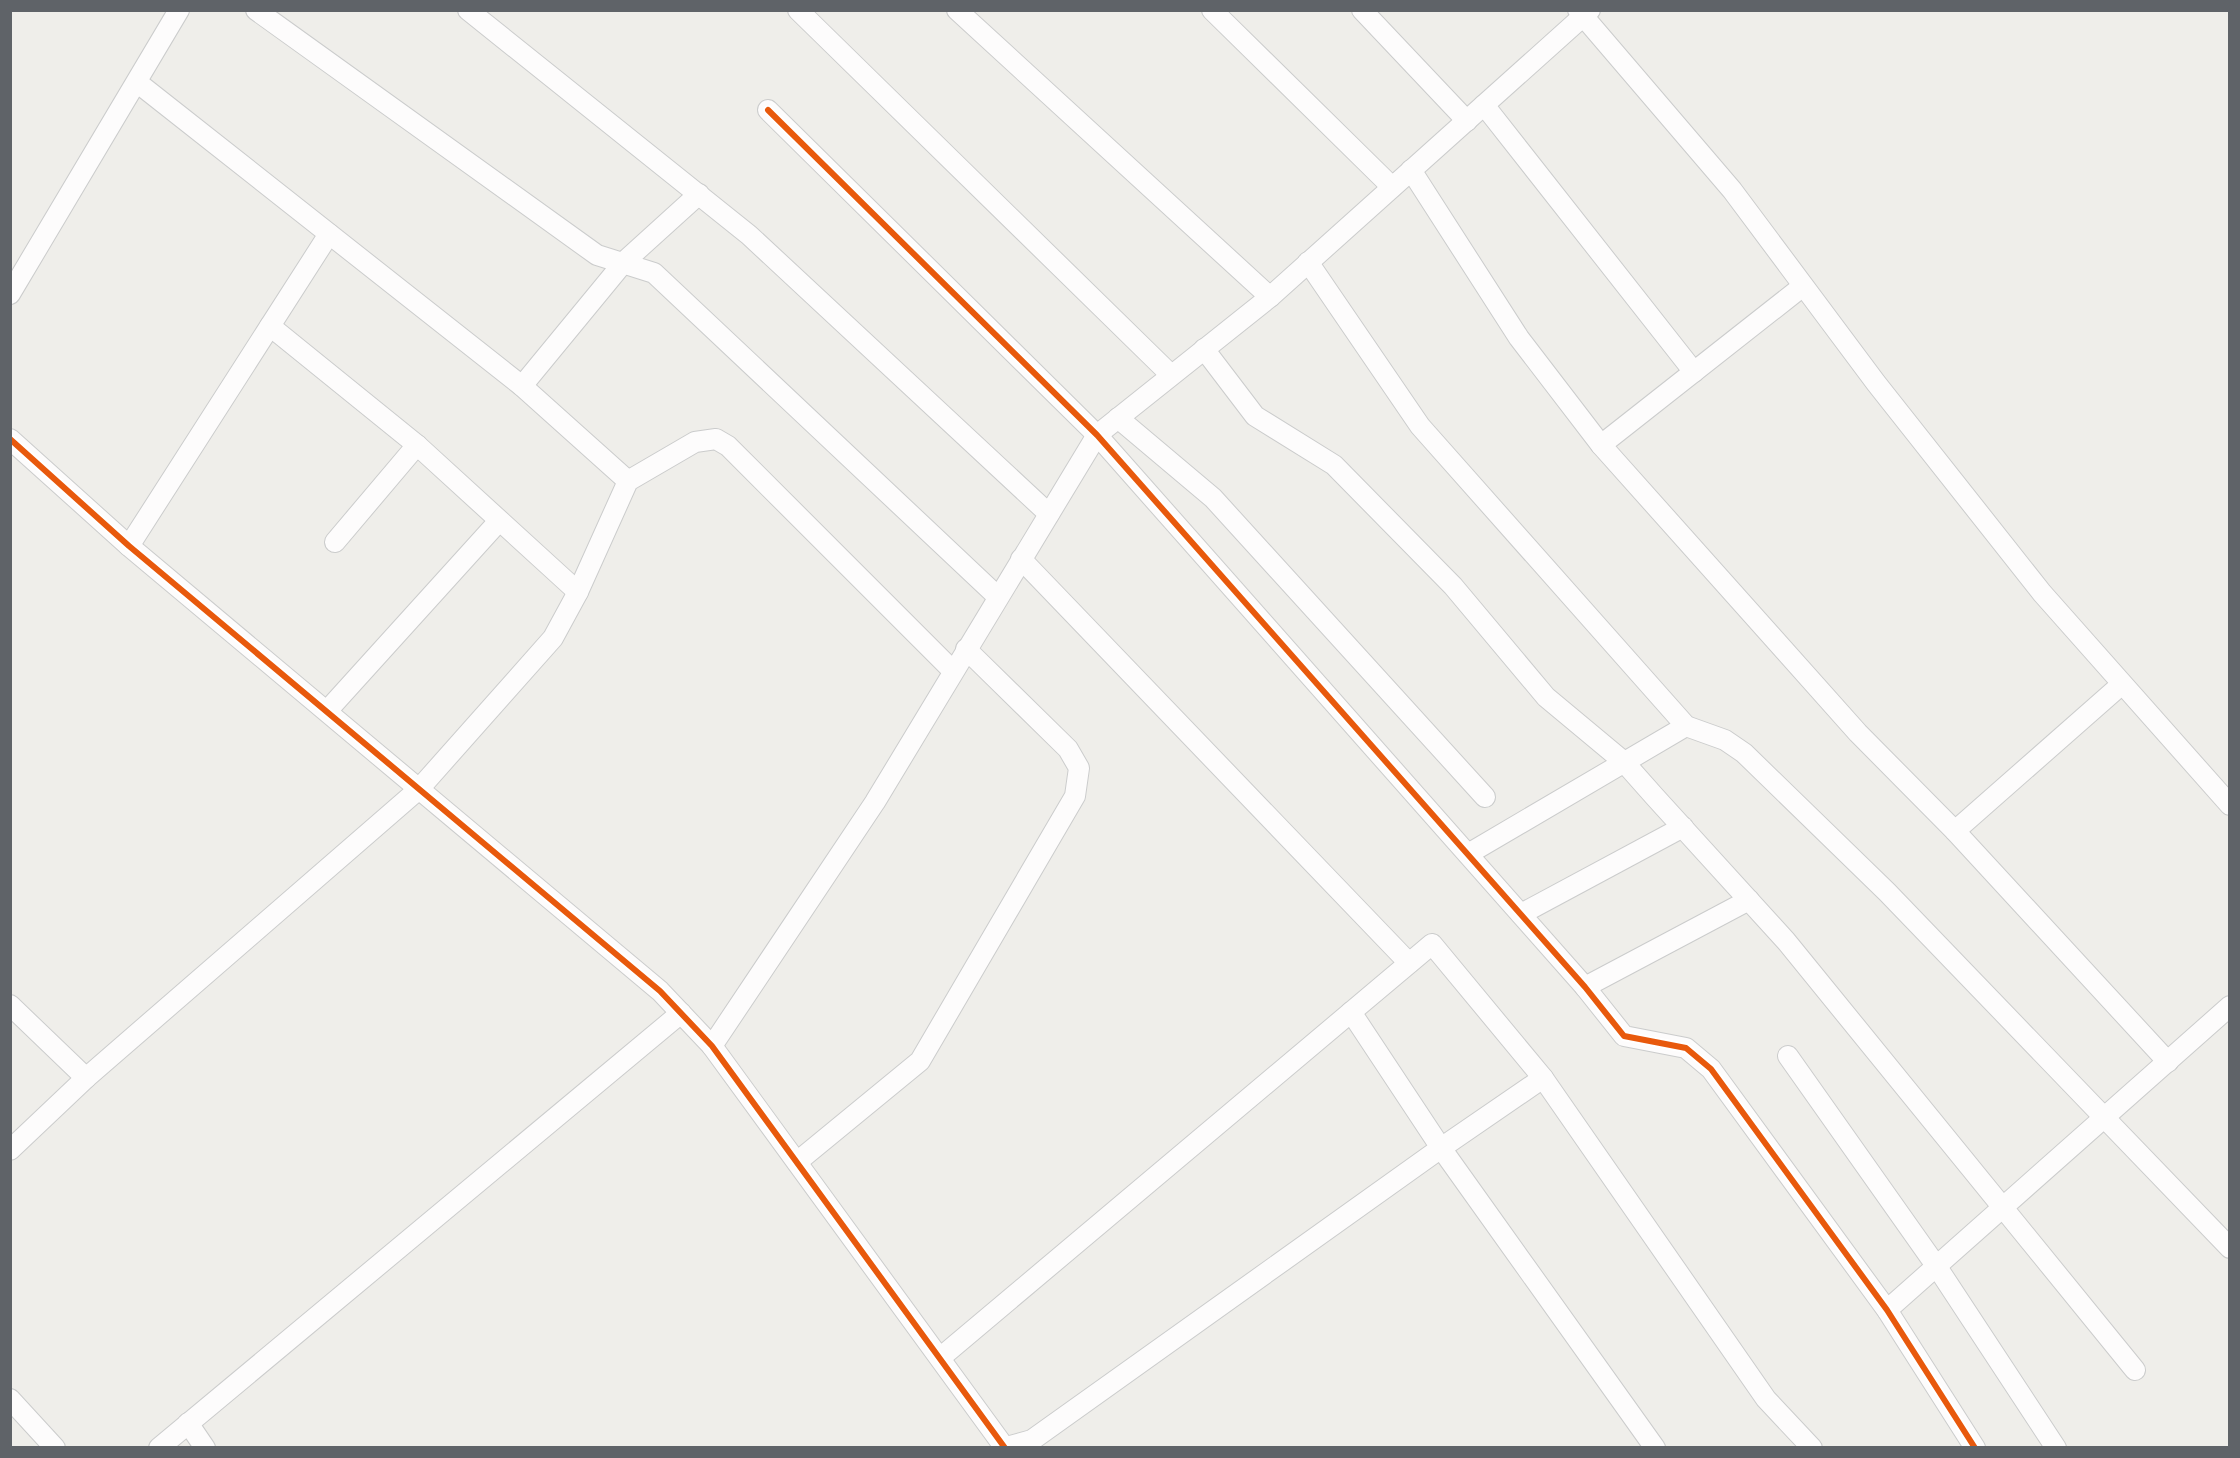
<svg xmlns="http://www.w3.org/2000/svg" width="2240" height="1458" font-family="'Roboto Condensed',sans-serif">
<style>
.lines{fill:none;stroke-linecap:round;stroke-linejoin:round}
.minor-casing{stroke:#cbcccc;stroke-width:22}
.minor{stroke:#fdfcfc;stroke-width:20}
.cycleway-casing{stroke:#fff;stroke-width:10}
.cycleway{stroke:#e8590c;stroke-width:6}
</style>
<rect width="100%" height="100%" fill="#efeeea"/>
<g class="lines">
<defs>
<g id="minor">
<path d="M256 10 597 255 654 273 998 597"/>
<path d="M468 10 749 235 1049 514"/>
<path d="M798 10 1171 375"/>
<path d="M957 10 1270 297"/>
<path d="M1212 10 1392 187"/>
<path d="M1362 10 1467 121"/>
<path d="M1578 10 1732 190 1876 383 2042 593 2230 805"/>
<path d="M138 83 522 386 628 481"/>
<path d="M1484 105 1694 372"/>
<path d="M768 110 1097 435 1585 987 1624 1036 1686 1048 1711 1069 1887 1310 1975 1448"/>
<path d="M1411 170 1519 338 1601 445 1858 733 1955 831 2168 1062"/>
<path d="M1308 262 1420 426 1686 726 1725 740 1744 753 1887 892 2230 1248"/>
<path d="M10 294 179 10"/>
<path d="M270 326 417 445 578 592"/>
<path d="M1204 349 1255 416 1334 465 1453 586 1546 697 1624 762 1655 797 1786 941 2135 1370"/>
<path d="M522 386 624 262 699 194"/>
<path d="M1118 418 1213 498 1485 797"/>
<path d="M10 439 129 546 660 991 712 1046 1005 1448"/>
<path d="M1601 445 1803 286"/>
<path d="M335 542 417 445"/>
<path d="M129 546 329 234"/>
<path d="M1021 559 1409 963"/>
<path d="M327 711 499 521"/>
<path d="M1955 831 2122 684"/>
<path d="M1468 854 1686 726"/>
<path d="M1521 914 1683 827"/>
<path d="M1585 987 1749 900"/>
<path d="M10 1005 86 1078"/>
<path d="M1351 1012 1441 1148 1655 1448"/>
<path d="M712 1046 875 802 1097 435 1270 297 1590 10"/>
<path d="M1788 1056 1937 1267 2056 1448"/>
<path d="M10 1150 86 1078 419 789 553 638 578 592 628 481 695 442 716 439 728 446 953 671"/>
<path d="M797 1162 920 1061 1075 796 1079 768 1068 749 966 649"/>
<path d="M1887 1310 2230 1006"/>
<path d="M940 1358 1432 944 1543 1078 1766 1399 1812 1448"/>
<path d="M10 1399 55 1448"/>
<path d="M188 1423 205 1448"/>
<path d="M159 1448 681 1013"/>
<path d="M1003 1448 1032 1440 1441 1148 1543 1078"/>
</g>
</defs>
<use href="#minor" class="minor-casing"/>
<use href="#minor" class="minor"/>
<defs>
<g id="cycleway">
<path d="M768 110 1097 435 1585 987 1624 1036 1686 1048 1711 1069 1887 1310 1975 1448"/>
<path d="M10 439 129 546 660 991 712 1046 1005 1448"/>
</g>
</defs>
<use href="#cycleway" class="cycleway-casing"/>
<use href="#cycleway" class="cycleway"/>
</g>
<rect width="2240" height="1458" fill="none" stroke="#5f6368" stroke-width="24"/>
</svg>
